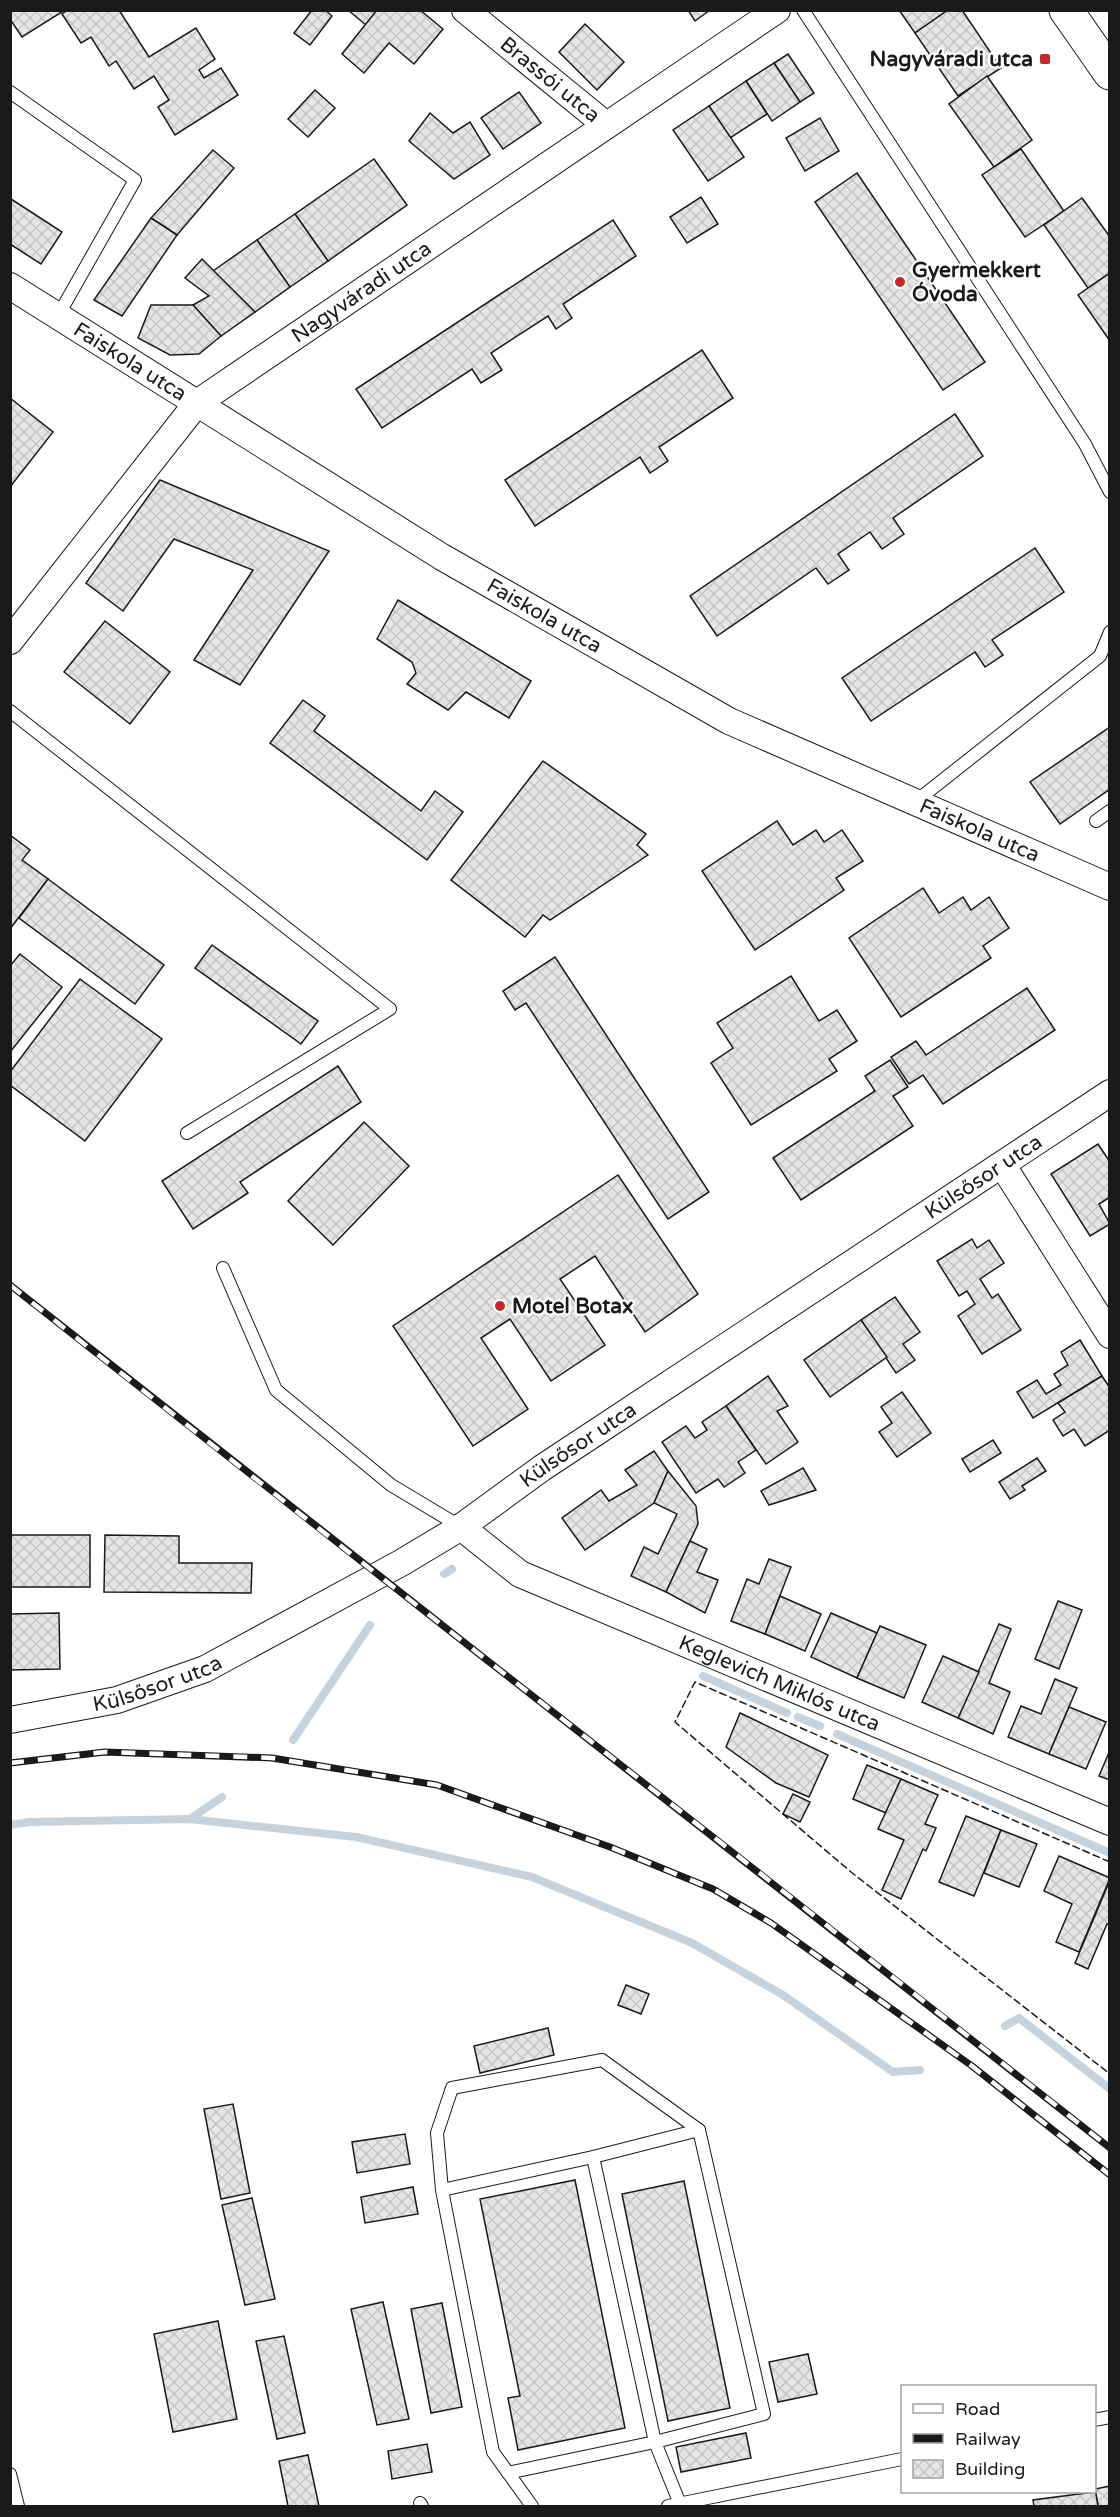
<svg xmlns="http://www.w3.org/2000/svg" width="1120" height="2517" font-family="'Varela Round',sans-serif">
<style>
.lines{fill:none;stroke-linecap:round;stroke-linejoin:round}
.stream{stroke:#c6d2dc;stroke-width:8}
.building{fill:url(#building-cross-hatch);stroke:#1a1a1a;stroke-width:1.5}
.lane-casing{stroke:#1a1a1a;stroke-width:14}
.street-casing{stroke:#1a1a1a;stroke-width:28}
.primary-casing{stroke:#1a1a1a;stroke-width:35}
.lane{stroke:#fff;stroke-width:12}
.street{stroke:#fff;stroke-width:26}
.primary{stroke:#fff;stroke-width:33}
.rail-casing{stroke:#1a1a1a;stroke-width:7}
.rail{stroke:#fff;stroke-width:4.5;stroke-dasharray:14;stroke-linecap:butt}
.fence{stroke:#1a1a1a;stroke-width:1.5;stroke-dasharray:8 3;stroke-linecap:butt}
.poi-dot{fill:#c62828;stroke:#fff;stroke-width:2}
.labels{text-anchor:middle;stroke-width:4.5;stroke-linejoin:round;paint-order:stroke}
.poi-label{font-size:21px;font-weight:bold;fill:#1a1a1a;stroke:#fff;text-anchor:start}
.street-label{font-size:21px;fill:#1a1a1a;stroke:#fff}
</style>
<defs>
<pattern id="building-cross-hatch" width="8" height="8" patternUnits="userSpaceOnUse" patternTransform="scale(1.5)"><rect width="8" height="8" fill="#e6e6e6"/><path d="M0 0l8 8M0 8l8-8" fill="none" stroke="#c5c5c5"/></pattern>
</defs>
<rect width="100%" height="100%" fill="#fff"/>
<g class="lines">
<g class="stream">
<path d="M444 1574 452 1569"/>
<path d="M703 1676 787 1713"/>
<path d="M798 1717 820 1726"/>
<path d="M837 1734 1110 1853"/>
<path d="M293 1740 370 1625"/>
<path d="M190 1819 222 1797"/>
<path d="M10 1825 29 1822 190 1819 356 1837 532 1877 692 1943 783 1995 893 2072 920 2070"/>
<path d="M1005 2026 1019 2018 1110 2089"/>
</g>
</g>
<g class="building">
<path d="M10 10H65L22 37 10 19Z"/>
<path d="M68 10H119L149 57 196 28 215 59 199 70 204 78 221 68 238 95 175 135 158 107 169 100 154 76 134 89 116 61 109 66 91 37 81 43 62 14Z"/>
<path d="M312 10H325L332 16 310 45 294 33Z"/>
<path d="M348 10H377L366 25Z"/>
<path d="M377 10H420L443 29 414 64 389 43 364 73 342 54Z"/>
<path d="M688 10H710L695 21Z"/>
<path d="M899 10H948L915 33Z"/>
<path d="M948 10H962L1001 68 958 96 915 33Z"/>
<path d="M585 24 624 62 597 90 559 52Z"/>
<path d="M788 54 814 93 800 102 774 63Z"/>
<path d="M774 63 800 102 772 121 746 81Z"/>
<path d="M987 76 1032 140 994 167 949 104Z"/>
<path d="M746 81 767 114 730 138 709 106Z"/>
<path d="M315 90 335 108 308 137 288 119Z"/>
<path d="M519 92 541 123 503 149 481 118Z"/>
<path d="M709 106 744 157 708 181 673 130Z"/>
<path d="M430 113 453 133 470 122 490 155 454 179 409 141Z"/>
<path d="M820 118 839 151 805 171 786 138Z"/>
<path d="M1021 149 1064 211 1025 237 982 175Z"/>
<path d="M213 150 234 168 177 235 151 218Z"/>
<path d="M374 159 407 205 328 261 295 214Z"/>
<path d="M857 173 985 362 943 390 815 202Z"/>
<path d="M701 197 718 224 687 243 670 217Z"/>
<path d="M1082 198 1110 237V273L1088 288 1044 225Z"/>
<path d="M11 199 62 232 41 264 10 244Z"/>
<path d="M295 214 328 261 290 287 257 240Z"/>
<path d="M151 218 177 235 122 316 94 300Z"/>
<path d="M613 220 636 256 563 304 572 318 556 329 548 316 491 353 502 370 481 383 472 369 382 428 356 389Z"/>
<path d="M257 240 290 287 255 312 213 271Z"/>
<path d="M202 259 255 312 221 336 193 305 209 296 185 278Z"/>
<path d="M1110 273V341L1078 295Z"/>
<path d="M151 305H193L221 336 199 354 170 355 138 338Z"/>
<path d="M702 350 733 398 659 447 668 461 650 473 640 457 535 526 505 480Z"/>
<path d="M10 398 53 432 10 487Z"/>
<path d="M955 414 983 456 893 518 904 534 882 549 870 532 838 554 849 570 828 584 816 568 717 636 690 596Z"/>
<path d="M160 480 329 551 240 685 194 660 253 570 174 539 123 611 86 583Z"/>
<path d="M1035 548 1064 592 992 640 1003 655 985 667 975 652 871 721 842 678Z"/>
<path d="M398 600 531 681 509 718 466 692 448 710 407 684 416 673 412 662 377 639Z"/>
<path d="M105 621 170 672 130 724 64 672Z"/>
<path d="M303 700 325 716 314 731 421 811 435 791 463 812 427 860 270 743Z"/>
<path d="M1110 727V789L1060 824 1030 782Z"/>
<path d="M543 761 646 834 637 845 648 855 550 920 543 915 525 937 451 880Z"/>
<path d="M777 821 793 845 816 830 824 842 842 830 863 861 836 878 844 890 755 950 702 871Z"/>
<path d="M10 835 30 850 22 860 48 879 10 929Z"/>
<path d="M48 879 164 965 135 1004 19 918Z"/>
<path d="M923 888 939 913 963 897 971 910 989 897 1009 928 983 946 991 958 901 1017 849 938Z"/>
<path d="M212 945 318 1021 301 1044 195 968Z"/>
<path d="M20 954 62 987 10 1052V966Z"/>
<path d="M555 957 709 1192 668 1219 526 1003 515 1010 503 991Z"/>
<path d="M791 976 819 1021 837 1010 857 1041 829 1059 837 1071 751 1125 711 1063 733 1048 717 1023Z"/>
<path d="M80 979 162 1039 85 1141 10 1085V1072Z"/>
<path d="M1027 988 1055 1030 943 1104 923 1075 909 1084 891 1057 916 1041 926 1055Z"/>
<path d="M890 1060 908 1087 893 1096 913 1126 801 1200 773 1158 875 1091 865 1076Z"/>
<path d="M338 1066 361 1102 240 1182 248 1193 193 1229 162 1181Z"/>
<path d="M364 1122 409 1166 333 1245 288 1201Z"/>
<path d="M1098 1144 1110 1162V1197L1099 1204 1110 1224 1090 1236 1051 1174Z"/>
<path d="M618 1175 698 1294 645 1332 595 1256 560 1279 605 1345 551 1381 510 1319 481 1338 528 1409 473 1446 393 1326Z"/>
<path d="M972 1239 977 1248 989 1240 1004 1263 980 1279 992 1298 998 1294 1021 1330 982 1354 958 1316 975 1304 967 1291 959 1296 937 1261Z"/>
<path d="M895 1297 920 1332 903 1344 915 1360 896 1373 861 1320Z"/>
<path d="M861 1320 887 1357 830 1397 804 1360Z"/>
<path d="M1080 1340 1102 1376 1033 1418 1017 1392 1037 1380 1046 1394 1061 1385 1054 1374 1068 1365 1061 1352Z"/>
<path d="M768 1376 788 1406 777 1411 798 1442 766 1464 726 1406Z"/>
<path d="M1102 1376 1110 1388V1430L1085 1446 1074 1429 1063 1436 1053 1420 1065 1412 1058 1403Z"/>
<path d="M902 1392 931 1433 897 1457 879 1432 892 1423 881 1407Z"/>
<path d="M726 1406 756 1450 738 1462 745 1473 724 1487 718 1479 696 1493 662 1442 686 1426 695 1438 707 1430 702 1422Z"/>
<path d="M993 1440 1001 1453 970 1472 962 1459Z"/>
<path d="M654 1451 668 1471 654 1503 585 1550 562 1518 601 1490 609 1501 637 1485 625 1470Z"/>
<path d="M1037 1458 1046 1471 1022 1486 1025 1490 1010 1499 999 1482Z"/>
<path d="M803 1468 816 1490 769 1505 761 1491Z"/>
<path d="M668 1471 696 1506 698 1524 666 1592 631 1576 644 1547 658 1554 677 1514 654 1503Z"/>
<rect x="10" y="1535" width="80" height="52"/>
<path d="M105 1535 179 1536V1563H252L251 1593 104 1592Z"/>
<path d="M690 1541 707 1549 697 1572 718 1580 705 1613 666 1592Z"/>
<path d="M769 1559 791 1567 765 1634 731 1621 747 1579 759 1584Z"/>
<path d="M780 1596 821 1614 805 1651 765 1634Z"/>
<path d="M1058 1601 1082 1610 1059 1669 1035 1659Z"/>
<path d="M59 1613 60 1669 10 1670V1614Z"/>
<path d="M831 1613 877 1633 857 1678 811 1657Z"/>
<path d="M999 1624 1011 1629 989 1683 1010 1692 993 1734 958 1718Z"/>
<path d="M880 1626 926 1645 904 1698 857 1678Z"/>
<path d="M943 1656 979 1672 958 1718 922 1702Z"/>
<path d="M1055 1679 1077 1688 1049 1754 1008 1737 1021 1706 1041 1714Z"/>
<path d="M1069 1707 1106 1722 1086 1769 1049 1754Z"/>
<path d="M740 1713 828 1755 809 1797 776 1783 726 1747Z"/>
<path d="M1110 1750V1780L1099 1776Z"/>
<path d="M867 1765 901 1779 886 1813 853 1799Z"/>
<path d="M901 1779 938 1795 925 1824 936 1828 926 1851 923 1849 901 1899 882 1890 904 1840 878 1829Z"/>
<path d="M793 1794 810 1802 800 1822 783 1814Z"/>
<path d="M966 1816 1001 1830 974 1896 939 1882Z"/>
<path d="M1001 1830 1037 1844 1019 1887 984 1873Z"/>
<path d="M1059 1856 1110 1878 1079 1952 1056 1942 1072 1904 1044 1891Z"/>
<path d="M1110 1880V1925L1107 1924 1088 1969 1075 1963Z"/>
<path d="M626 1985 649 1994 641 2014 618 2005Z"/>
<path d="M548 2028 554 2055 480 2073 474 2046Z"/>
<path d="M233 2104 250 2193 221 2199 204 2109Z"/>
<path d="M405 2134 410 2164 357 2173 352 2142Z"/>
<path d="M575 2180 625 2428 518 2450 508 2398 520 2396 480 2199Z"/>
<path d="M684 2181 730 2408 668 2421 622 2194Z"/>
<path d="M413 2187 418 2214 365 2223 361 2197Z"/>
<path d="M252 2198 275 2299 245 2305 222 2205Z"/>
<path d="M383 2302 409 2419 377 2425 351 2309Z"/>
<path d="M442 2303 462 2407 431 2413 411 2309Z"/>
<path d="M218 2321 237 2419 173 2432 154 2334Z"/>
<path d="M284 2336 305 2433 277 2439 256 2341Z"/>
<path d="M808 2354 817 2394 778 2402 769 2362Z"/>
<path d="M746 2433 751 2458 681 2472 676 2447Z"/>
<path d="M427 2444 432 2472 392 2479 388 2451Z"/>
<path d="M308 2455 319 2506H288L279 2461Z"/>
<path d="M1110 2486V2506H1098L1095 2489Z"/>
<path d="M1095 2489 1098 2506H1034L1033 2500 1094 2492Z"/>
</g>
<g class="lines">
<defs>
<g id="lane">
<path d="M803 10 1085 444 1110 492"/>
<path d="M10 92 135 180 59 314"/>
<path d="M10 711 390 1009 187 1133"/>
<path d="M915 802 1100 656 1110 632"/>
<path d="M1096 821 1110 811"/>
<path d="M223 1268 276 1390 391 1485 461 1527"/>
<path d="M442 2190 437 2133 452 2088 602 2060 699 2130"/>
<path d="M1094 2420 1110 2417"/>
<path d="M508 2473 655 2442 764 2414 699 2130 593 2157"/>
<path d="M10 2474 18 2506"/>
<path d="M420 2503 422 2506"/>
<path d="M532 2506 493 2452 442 2190 593 2157 655 2442 680 2504"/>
<path d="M668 2506 902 2459"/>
</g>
<g id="street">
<path id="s1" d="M465 10 606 125"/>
<path id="s2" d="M10 286 442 557 729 721 1110 887"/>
<path id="s3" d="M10 641 197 403 777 10"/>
<path d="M1003 1166 1110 1335"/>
<path id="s4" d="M461 1527 520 1574 1110 1822"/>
<path id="s5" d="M10 1720 117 1700 205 1669 401 1563 461 1527 542 1468 1110 1093"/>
</g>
<path id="primary" d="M1066 10 1110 73"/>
</defs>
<use href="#lane" class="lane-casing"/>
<use href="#street" class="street-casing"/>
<use href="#primary" class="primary-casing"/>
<use href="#lane" class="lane"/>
<use href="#street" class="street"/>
<use href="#primary" class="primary"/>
<defs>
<g id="rail">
<path d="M10 1285C375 1575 744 1859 1110 2148"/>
<path d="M10 1763 105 1752 272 1758 437 1785 610 1847 713 1889 771 1923 972 2066 1110 2175"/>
</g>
</defs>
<use href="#rail" class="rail-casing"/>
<use href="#rail" class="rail"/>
<path class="fence" d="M1110 1862 695 1682 675 1722 851 1872 1110 2074"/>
</g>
<g class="poi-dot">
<rect x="1039" y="53" width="12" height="12" rx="3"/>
<circle cx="900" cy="282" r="6"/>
<circle cx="500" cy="1306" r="6"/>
</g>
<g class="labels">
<g class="poi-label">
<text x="1033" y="66" text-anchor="end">Nagyváradi utca</text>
<text x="912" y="277">Gyermekkert<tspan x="912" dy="24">Óvoda</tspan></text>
<text x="512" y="1313">Motel Botax</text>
</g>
<g class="street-label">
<text dy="7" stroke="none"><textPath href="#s1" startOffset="110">Brassói utca</textPath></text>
<text dy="7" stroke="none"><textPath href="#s3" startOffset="501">Nagyváradi utca</textPath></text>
<text dy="7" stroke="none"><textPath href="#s2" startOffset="142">Faiskola utca</textPath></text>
<text dy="7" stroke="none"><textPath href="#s2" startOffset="628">Faiskola utca</textPath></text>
<text dy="7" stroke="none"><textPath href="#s2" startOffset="1114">Faiskola utca</textPath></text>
<text dy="7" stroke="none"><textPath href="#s5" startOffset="1124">Külsősor utca</textPath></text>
<text dy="7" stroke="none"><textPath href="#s5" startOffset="638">Külsősor utca</textPath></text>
<text dy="7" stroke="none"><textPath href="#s5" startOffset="152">Külsősor utca</textPath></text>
<text dy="7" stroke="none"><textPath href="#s4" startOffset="357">Keglevich Miklós utca</textPath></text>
</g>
</g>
<rect width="1120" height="2517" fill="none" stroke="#1a1a1a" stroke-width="24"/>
<rect x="901" y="2385" width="195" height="108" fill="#ffffff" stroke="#a3a3a3" stroke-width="1.5"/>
<rect x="913" y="2404" width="30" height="9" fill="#ffffff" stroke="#a3a3a3" stroke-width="1.5"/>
<text x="955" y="2415" font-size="18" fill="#1a1a1a">Road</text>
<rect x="913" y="2434" width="30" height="9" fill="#1a1a1a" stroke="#a3a3a3" stroke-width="1.5"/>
<text x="955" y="2445" font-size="18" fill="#1a1a1a">Railway</text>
<rect x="913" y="2460" width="30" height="18" fill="url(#building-cross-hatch)" stroke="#a3a3a3" stroke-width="1.5"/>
<text x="955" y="2475" font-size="18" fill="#1a1a1a">Building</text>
</svg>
